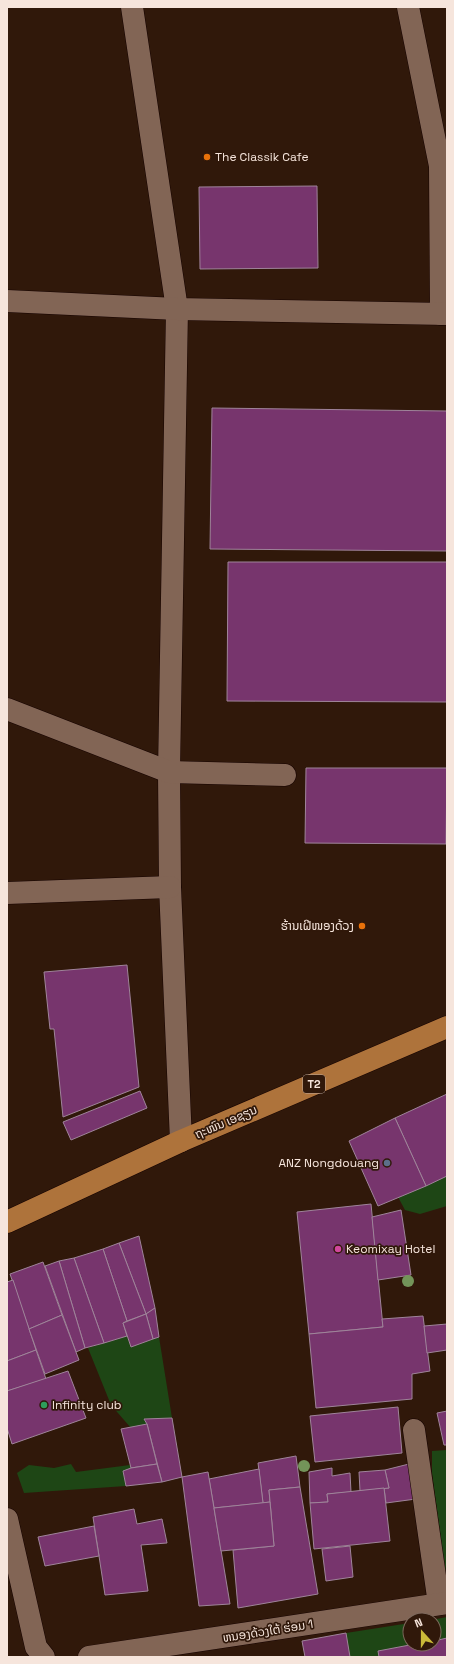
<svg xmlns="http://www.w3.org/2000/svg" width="454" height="1664" font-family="'Space Grotesk','Noto Sans Lao',sans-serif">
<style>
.green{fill:#1e4615}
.building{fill:#77356d;stroke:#9f849a}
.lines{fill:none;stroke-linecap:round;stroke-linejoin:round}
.minor-casing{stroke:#160300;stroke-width:23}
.major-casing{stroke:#160300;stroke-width:23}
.minor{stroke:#826555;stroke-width:22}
.major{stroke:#ae733b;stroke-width:22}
.tree{fill:#739459}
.food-dot{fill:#e8710a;stroke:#30180a;stroke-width:1.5}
.service-dot{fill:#5c6f8a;stroke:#30180a;stroke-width:1.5}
.hotel-dot{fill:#d1479c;stroke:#30180a;stroke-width:1.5}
.leisure-dot{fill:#2e9e5b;stroke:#30180a;stroke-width:1.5}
.labels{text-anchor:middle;stroke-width:3.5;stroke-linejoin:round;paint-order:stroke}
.shield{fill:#30180a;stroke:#bba89d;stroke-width:1}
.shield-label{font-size:11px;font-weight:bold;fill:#f6e5dc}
.poi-label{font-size:12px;fill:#f6e5dc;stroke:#30180a;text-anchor:start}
.street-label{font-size:12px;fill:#f6e5dc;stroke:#30180a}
</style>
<rect width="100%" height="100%" fill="#30180a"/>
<g class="green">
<path d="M447 1176V1206L420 1214 405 1210 398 1197Z"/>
<path d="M127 1336 131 1347 159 1337 172 1418 145 1419 147 1424 131 1428 111 1405 88 1348Z"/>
<path d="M447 1450V1570H445L432 1472V1451Z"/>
<path d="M71 1464 76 1472 130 1465 131 1468 126 1486 24 1493 17 1473 29 1465 54 1468Z"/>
<path d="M447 1617V1657H350L346 1633 410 1623V1644H434V1620H431Z"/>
</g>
<g class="building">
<path d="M317 186 318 268 200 269 199 187Z"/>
<path d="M212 408 447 411V551L210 549Z"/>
<path d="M228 562H447V702L227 701Z"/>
<path d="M306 768H447L446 844 305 843Z"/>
<path d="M127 965 139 1087 63 1117 54 1029H50L44 972Z"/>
<path d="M140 1091 147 1108 71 1140 63 1122Z"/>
<path d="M447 1094V1176L426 1186 395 1118Z"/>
<path d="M395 1118 426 1186 378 1206 349 1141Z"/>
<path d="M371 1204 383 1327 309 1334 297 1212Z"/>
<path d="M401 1210 411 1275 378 1280 372 1217Z"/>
<path d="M139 1236 155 1308 146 1314 119 1243Z"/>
<path d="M119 1243 146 1314 127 1321 103 1249Z"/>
<path d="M103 1249 127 1321 123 1323 127 1336 104 1343 74 1258Z"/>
<path d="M74 1258 104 1343 85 1348 59 1261Z"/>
<path d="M59 1261 85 1348 76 1352 45 1266Z"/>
<path d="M43 1262 62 1315 29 1329 10 1274Z"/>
<path d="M13 1280 36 1350 7 1361V1282Z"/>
<path d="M155 1308 159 1337 153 1339 146 1314Z"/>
<path d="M146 1314 153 1339 131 1347 123 1323Z"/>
<path d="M62 1315 79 1360 45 1374 29 1329Z"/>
<path d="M423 1316 430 1371 412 1374V1399L316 1408 309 1334 383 1327 382 1319Z"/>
<path d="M447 1324V1350L427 1353 424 1326Z"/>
<path d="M36 1350 46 1379 7 1391V1361Z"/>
<path d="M68 1371 86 1418 12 1444 7 1428V1391Z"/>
<path d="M398 1407 402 1453 315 1462 310 1416Z"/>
<path d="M447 1411V1445H444L437 1413Z"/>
<path d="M172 1418 182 1477 162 1482 147 1424 144 1419Z"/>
<path d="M147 1424 157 1464 131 1468 121 1429Z"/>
<path d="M296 1456 300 1487 269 1490 270 1502 263 1503 258 1463Z"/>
<path d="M413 1463 416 1499 386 1503 384 1488H389L385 1470Z"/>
<path d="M157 1464 162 1482 126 1486 123 1471 131 1468Z"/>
<path d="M332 1468V1476L350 1473 351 1492 327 1494 328 1502 310 1503 309 1472Z"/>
<path d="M259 1469 263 1503 214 1508 209 1479Z"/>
<path d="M385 1470 389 1488 360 1491 359 1472Z"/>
<path d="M208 1472 230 1604 199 1606 182 1477Z"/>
<path d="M300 1487 318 1594 238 1608 233 1550 274 1546 269 1490Z"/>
<path d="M384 1488 390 1541 314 1549 310 1503 328 1502 327 1494Z"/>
<path d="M270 1502 274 1546 221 1551 214 1508Z"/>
<path d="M134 1509 137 1524 162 1519 167 1543 141 1545 148 1591 105 1595 93 1517Z"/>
<path d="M94 1526 99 1556 45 1566 38 1537Z"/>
<path d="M350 1546 353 1577 326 1581 322 1549Z"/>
<path d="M346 1633 350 1657H305L302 1641Z"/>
<path d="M447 1638V1657H379L378 1651 415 1644H434V1641Z"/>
</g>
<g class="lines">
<defs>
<g id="minor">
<path d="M132 7 177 309 169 772 170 887 181 1141"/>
<path d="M408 7 440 166 441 314"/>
<path d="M7 301 177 309 447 314"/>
<path d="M7 709 169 772 285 775"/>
<path d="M7 893 170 887"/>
<path d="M414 1430 439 1604"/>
<path d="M7 1519 36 1647 44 1657"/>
<path d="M89 1657 447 1603"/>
</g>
<path id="major" d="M7 1222 181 1141 447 1027"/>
</defs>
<use href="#minor" class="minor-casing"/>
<use href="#major" class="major-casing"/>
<use href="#minor" class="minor"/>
<use href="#major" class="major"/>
</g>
<g class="tree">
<circle cx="408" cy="1281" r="6"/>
<circle cx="304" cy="1466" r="6"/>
</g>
<g class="food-dot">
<circle cx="207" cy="157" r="4"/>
<circle cx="362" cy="926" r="4"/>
</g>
<circle class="service-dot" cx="387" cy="1163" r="4"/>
<circle class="hotel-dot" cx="338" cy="1249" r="4"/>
<circle class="leisure-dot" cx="44" cy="1405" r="4"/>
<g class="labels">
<rect class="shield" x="303" y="1075" width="22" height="18" rx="3"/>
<g class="shield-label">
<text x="314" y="1088">T2</text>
</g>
<g class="poi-label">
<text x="215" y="161">The Classik Cafe</text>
<text x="354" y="930" text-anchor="end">ຮ້ານເຝີໜອງດ້ວງ</text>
<text x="379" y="1167" text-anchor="end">ANZ Nongdouang</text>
<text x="346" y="1253">Keomixay Hotel</text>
<text x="52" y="1409">Infinity club</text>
</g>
<g class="street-label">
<text transform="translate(226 1122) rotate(-23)" y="4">ຖະໜົນ ເອຊຽນ</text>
<text transform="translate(268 1631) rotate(-9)" y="4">ຫນອງດ້ວງໃຕ້ ຮ່ອມ 1</text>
</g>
</g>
<rect width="454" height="1664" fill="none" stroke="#f6e5dc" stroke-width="16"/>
<g transform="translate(422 1632) rotate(339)"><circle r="19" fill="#30180a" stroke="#7f6a5e"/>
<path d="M0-3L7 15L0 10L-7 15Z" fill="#cbba39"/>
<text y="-6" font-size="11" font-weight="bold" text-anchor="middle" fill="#f6e5dc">N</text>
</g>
</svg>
